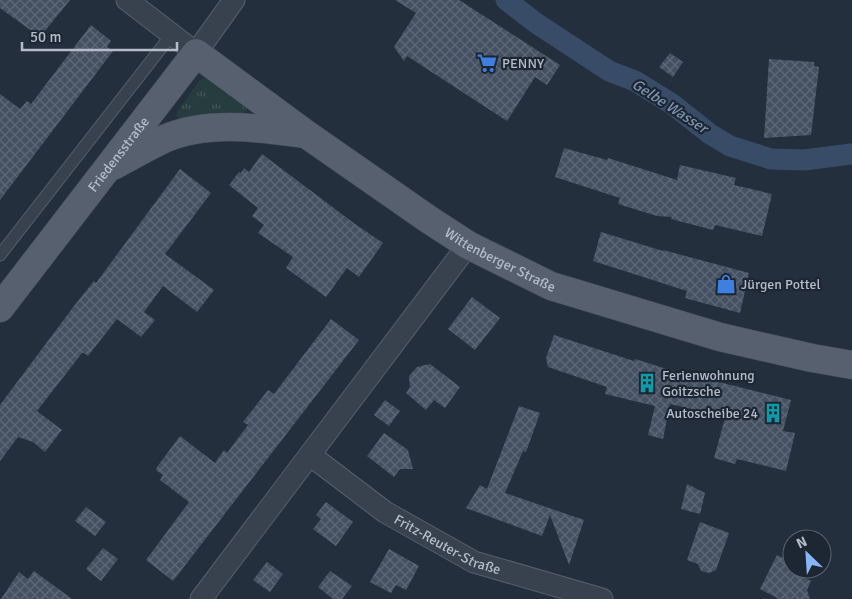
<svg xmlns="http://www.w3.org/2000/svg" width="852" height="599" font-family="Signika,sans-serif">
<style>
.grass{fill:url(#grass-tufts)}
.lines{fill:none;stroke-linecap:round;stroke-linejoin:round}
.canal{stroke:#394c67;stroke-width:21}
.building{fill:url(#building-cross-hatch)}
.service-casing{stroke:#565f6c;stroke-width:13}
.minor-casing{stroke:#565f6c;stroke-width:23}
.primary-casing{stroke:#414a57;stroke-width:29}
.service{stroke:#38414e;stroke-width:11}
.minor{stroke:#38414e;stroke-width:21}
.primary{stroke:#56606e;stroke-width:28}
.labels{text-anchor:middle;stroke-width:4.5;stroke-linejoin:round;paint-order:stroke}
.poi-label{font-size:14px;fill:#b4bcc9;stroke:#1d2633;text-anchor:start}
.street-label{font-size:14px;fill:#b4bcc9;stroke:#1d2633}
.water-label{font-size:15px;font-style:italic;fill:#7c92b1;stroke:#1d2633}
</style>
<defs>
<pattern id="grass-tufts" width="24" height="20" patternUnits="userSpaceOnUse" patternTransform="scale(1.25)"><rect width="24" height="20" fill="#263c3f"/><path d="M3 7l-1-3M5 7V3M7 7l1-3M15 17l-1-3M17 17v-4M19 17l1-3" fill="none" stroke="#435659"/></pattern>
<pattern id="building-cross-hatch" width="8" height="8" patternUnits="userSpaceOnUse" patternTransform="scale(1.25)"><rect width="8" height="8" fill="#455162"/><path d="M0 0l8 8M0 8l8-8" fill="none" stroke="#5d6877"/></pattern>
</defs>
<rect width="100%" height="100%" fill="#242f3e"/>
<path class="grass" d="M202 79H206L247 109V111L244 113 181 119 176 116 178 111 199 81Z"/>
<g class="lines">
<path class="canal" d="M506 0 536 23 609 71 635 81 672 104 710 134 730 146 771 159 804 160 852 154"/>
</g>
<g class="building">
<path d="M0 0H70L40 37 0 8Z"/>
<path d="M395 0H459L560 65 547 85 535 77 507 121 407 56 404 61 394 47 416 13Z"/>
<path d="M91 25 111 41 107 47 113 51 0 200V94L20 109 27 101 31 104Z"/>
<path d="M670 53 683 62 673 77 659 67Z"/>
<path d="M769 59 814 62V66L819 67 811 135 764 138Z"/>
<path d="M564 148 607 160 608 158 677 180 680 165 736 178 734 185 772 194 762 236 715 225 713 230 671 219 672 217 657 216 618 204 620 198 555 177Z"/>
<path d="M262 154 355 224 383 243 359 277 347 268 326 297 286 268 293 257 258 233 264 225 252 216 258 208 229 185 239 172 241 173 244 168 249 172Z"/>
<path d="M180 169 211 193 165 254 214 290 197 312 163 286 144 312 155 320 141 337 117 319 88 356 84 353H82L37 411 62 430 45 452 33 442 18 437 0 461V405L74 306 94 281 96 283Z"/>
<path d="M601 232 663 251V250L749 273 740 313 685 298 687 291 593 261Z"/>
<path d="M472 297 500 318 475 350 448 329Z"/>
<path d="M331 319 359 340 173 581 146 560 189 502 160 480 163 475 156 470 157 467 180 436 215 463 224 450 227 453 248 425 243 422 268 390 274 394Z"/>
<path d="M554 335 634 361 635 359 670 370 791 400 783 431 795 433 786 471 737 459 735 464 714 458 725 418 709 413 670 404 663 439 648 435 655 406 605 394 607 387 548 367 546 358Z"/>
<path d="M430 364 460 387 445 408 434 400 426 410 406 393 410 387 409 376 417 367Z"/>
<path d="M385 400 400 411 389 426 374 415Z"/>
<path d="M519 406 540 413 526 452 523 451 505 493 584 520 569 565 550 515 542 536 466 508 480 485 487 489Z"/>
<path d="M384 433 408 450 413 469H400L394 477 367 456Z"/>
<path d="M687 484 705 493 700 514 681 509Z"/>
<path d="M326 502 353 522 336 546 313 529 321 519 316 515Z"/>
<path d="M86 507 106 522 95 536 75 521Z"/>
<path d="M700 522 729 533 716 570 709 573 701 571 698 564 687 560Z"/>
<path d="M103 548 118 559 101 581 86 569Z"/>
<path d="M389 549 419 566 406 590 396 585 391 593 370 582Z"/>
<path d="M777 555 792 562V571L811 581 807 590 810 599H779L760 589Z"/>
<path d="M267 562 283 574 270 592 253 580Z"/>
<path d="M34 571 72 599H1L19 572 28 579Z"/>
<path d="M330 571 352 586 342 599H333L318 587Z"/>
</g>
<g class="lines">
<defs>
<path id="service" d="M0 255 172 34"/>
<g id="minor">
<path d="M127 0 196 53 234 0"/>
<path id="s1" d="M310 455 385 512 474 562 602 599"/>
<path d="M201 599 468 245"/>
</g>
<g id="primary">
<path d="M113 166C130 157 147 147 164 139 208 120 259 128 304 134"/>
<path id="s2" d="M0 308 196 53 306 134 428 219 468 245 551 286 720 337 812 358 852 365"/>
</g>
</defs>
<use href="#service" class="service-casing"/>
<use href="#minor" class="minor-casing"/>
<use href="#primary" class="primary-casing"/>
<use href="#service" class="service"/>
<use href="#minor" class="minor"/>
<use href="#primary" class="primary"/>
</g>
<defs>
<symbol id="supermarket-bare" viewBox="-9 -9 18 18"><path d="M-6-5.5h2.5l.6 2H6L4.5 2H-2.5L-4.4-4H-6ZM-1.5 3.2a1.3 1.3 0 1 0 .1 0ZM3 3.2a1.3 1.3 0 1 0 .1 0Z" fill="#3f7fe0" stroke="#1d2633" stroke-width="2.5" paint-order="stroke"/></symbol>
<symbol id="shop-bare" viewBox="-9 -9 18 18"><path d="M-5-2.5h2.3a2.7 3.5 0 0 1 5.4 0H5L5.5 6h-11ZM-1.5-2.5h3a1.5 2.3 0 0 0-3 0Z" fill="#3f7fe0" stroke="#1d2633" stroke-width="2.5" paint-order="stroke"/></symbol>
<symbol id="building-bare" viewBox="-9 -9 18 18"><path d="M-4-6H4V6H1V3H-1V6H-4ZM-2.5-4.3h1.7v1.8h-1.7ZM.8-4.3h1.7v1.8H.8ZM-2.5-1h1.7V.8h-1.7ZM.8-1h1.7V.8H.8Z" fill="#0f9aa8" stroke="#1d2633" stroke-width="2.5" paint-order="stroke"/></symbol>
</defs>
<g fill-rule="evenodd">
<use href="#supermarket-bare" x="473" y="49" width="28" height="28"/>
<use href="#shop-bare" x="712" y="270" width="28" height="28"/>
<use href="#building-bare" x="633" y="369" width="28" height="28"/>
<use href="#building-bare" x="759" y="399" width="28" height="28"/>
</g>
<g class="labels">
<g class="poi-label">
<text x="502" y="68">PENNY</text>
<text x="741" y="289">Jürgen Pottel</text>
<text x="662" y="380">Ferienwohnung<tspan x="662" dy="16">Goitzsche</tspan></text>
<text x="758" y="418" text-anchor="end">Autoscheibe 24</text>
</g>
<g class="street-label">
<text dy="5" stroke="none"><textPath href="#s2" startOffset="194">Friedensstraße</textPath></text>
<text dy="5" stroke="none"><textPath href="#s2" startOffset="690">Wittenberger Straße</textPath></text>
<text dy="5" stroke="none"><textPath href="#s1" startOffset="165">Fritz-Reuter-Straße</textPath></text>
</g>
<g class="water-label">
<text transform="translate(670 106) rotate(33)" y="5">Gelbe Wasser</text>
</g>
</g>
<g transform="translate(807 554) rotate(335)"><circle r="24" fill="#1d2633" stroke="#59626f"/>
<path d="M0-4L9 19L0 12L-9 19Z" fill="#8ab4f8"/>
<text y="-8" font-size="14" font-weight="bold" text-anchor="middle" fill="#b4bcc9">N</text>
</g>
<path d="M22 42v8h155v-8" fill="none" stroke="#b4bcc9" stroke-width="2.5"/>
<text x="30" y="42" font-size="15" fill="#b4bcc9" stroke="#1d2633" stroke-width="4" paint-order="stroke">50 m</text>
</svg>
